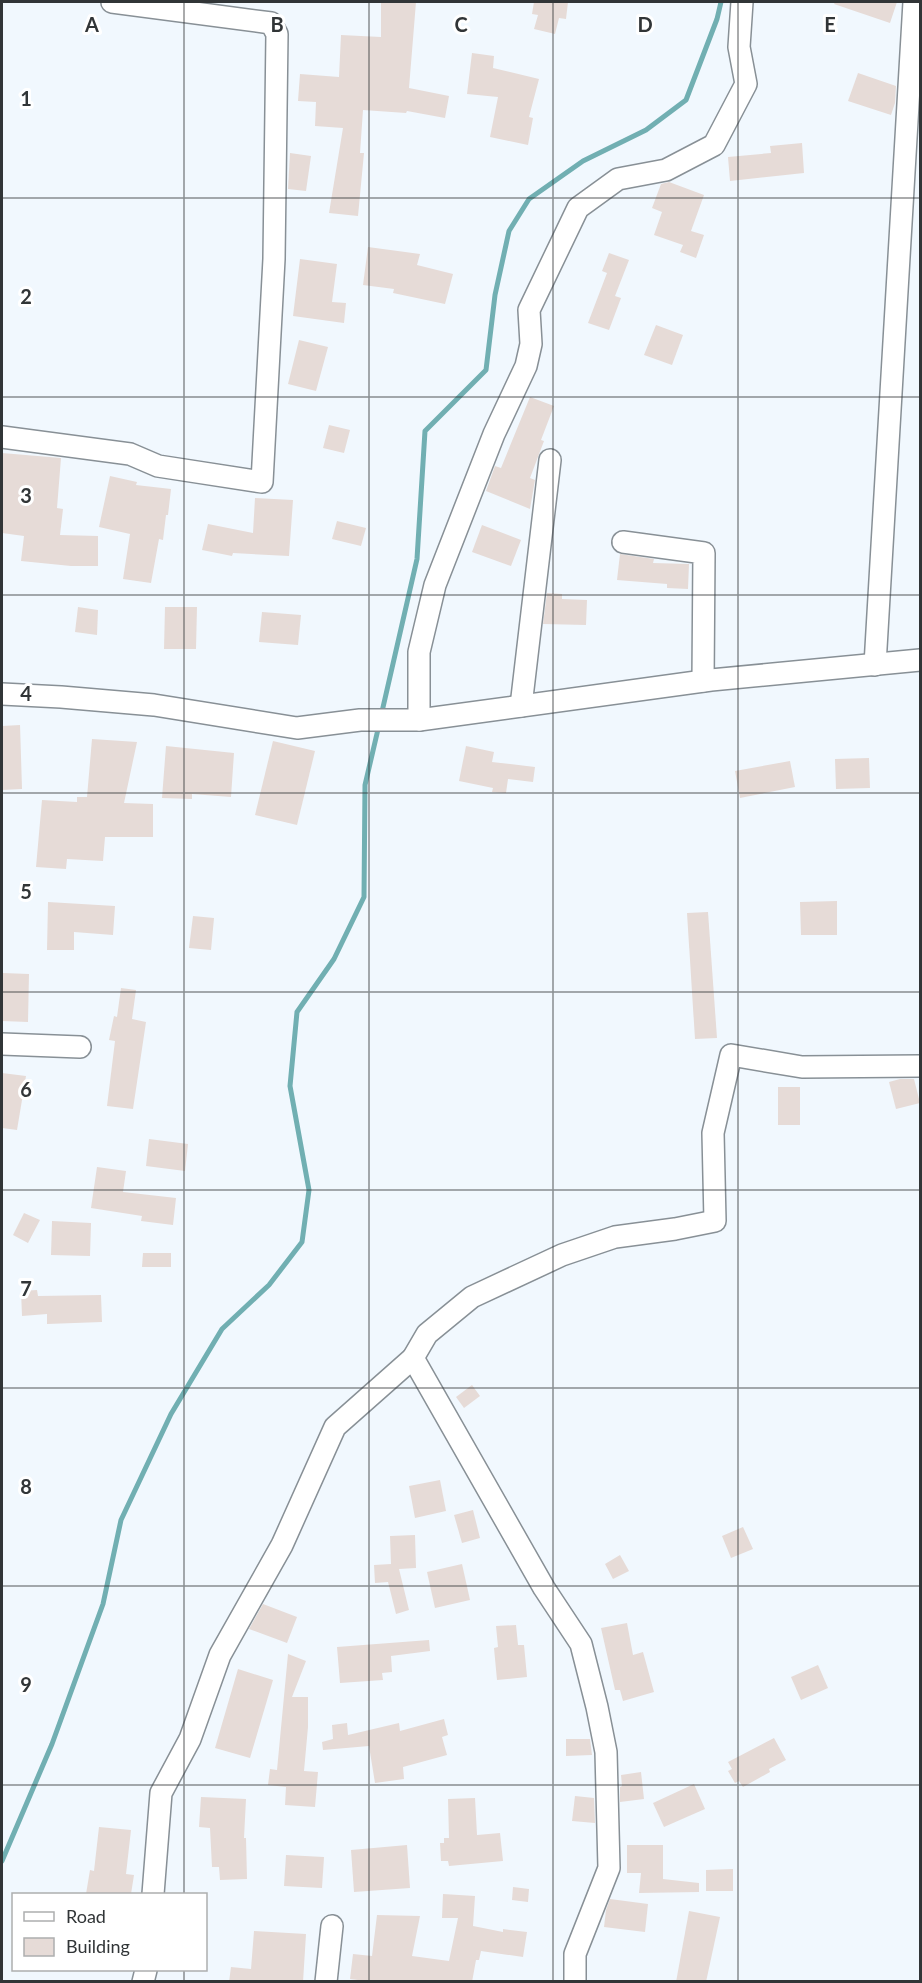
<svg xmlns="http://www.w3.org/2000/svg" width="922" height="1983" font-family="Lato,sans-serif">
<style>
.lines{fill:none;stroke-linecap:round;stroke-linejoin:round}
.stream{stroke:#71afb2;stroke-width:5}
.building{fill:#e6dbd7}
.minor-casing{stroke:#889096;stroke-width:24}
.minor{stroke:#fff;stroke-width:21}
.grid{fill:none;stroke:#313537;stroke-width:1.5;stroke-opacity:0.55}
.grid-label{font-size:20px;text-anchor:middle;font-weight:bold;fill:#313537;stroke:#fff;stroke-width:6;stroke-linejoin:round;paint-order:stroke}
</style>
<rect width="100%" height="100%" fill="#f1f8fe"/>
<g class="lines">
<g class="stream">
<path d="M381 716 417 559 425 431 486 370 495 295 509 231 529 199 583 161 646 130 686 100 717 19 721 2"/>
<path d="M2 1861 52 1744 103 1604 121 1520 171 1414 222 1329 269 1285 302 1242 309 1190 290 1086 297 1012 334 959 364 897 365 785 379 725"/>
</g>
</g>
<g class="building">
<path d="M381 2H416L409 88 449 96 445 118 407 111 406 113 363 110 360 153H364L358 216 329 213 343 128 315 126 316 102 298 101 300 74 339 77 341 35 381 37Z"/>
<path d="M534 2H568L566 19 559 18 555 34 534 29 538 15 532 14Z"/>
<path d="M835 2H897L890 23 834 4Z"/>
<path d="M472 53 494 56 493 68 539 79 529 117 533 118 528 145 490 137 498 97 467 94Z"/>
<path d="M858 73 896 86 895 103 891 115 848 101Z"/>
<path d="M802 143 804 173 730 181 728 157 771 153 770 146Z"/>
<path d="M290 153 311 156 306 191 288 189Z"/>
<path d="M669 182 704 195 691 231 704 235 696 258 680 252 683 245 654 235 662 212 652 208 661 184Z"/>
<path d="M368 247 420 254 417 265 453 274 445 304 393 293 394 289 363 285Z"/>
<path d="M609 253 629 260 615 296 621 298 609 330 588 323 607 273 602 271Z"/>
<path d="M300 259 337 264 332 302 346 303 344 323 293 316Z"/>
<path d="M656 325 683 335 672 365 644 355Z"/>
<path d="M299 340 328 347 316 391 288 384Z"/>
<path d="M530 397 554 406 541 440 544 441 530 478 535 480 530 509 486 491 495 466 501 468Z"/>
<path d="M329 425 350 430 344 453 323 448Z"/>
<path d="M2 453 61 458 57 508 63 509 60 535 98 536V566H71L21 561 24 536 2 533Z"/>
<path d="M110 476 137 482 136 485 171 489 168 515H166L163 540 159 539 151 583 123 579 130 534 99 527Z"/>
<path d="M255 498 293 500 289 556 233 553 232 556 202 550 208 524 253 533Z"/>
<path d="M337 521 366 528 361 546 332 539Z"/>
<path d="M482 525 521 540 511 566 472 552Z"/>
<path d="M620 554 654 559 653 563 689 564 688 589 667 588V584L617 580Z"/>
<path d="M547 593 562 594V599L587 600 586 625 543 624Z"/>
<path d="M78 607 98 610 97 635 75 632Z"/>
<path d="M165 607H197L196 649H164Z"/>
<path d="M262 612 301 615 298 645 259 642Z"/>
<path d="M20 725 22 789 2 790V726Z"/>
<path d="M92 739 137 742 124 803 153 804V837H105L103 861 67 859 66 869 36 867 42 800 77 802V797H87Z"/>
<path d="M273 741 315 751 297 825 255 815Z"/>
<path d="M166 746 234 753 231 797 192 794V799L162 798Z"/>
<path d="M466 746 494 752 492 762 535 767 533 782 508 779 506 793 492 792 493 788 459 781Z"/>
<path d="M869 758 870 788 836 789 835 759Z"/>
<path d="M790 761 795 787 740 798 735 771Z"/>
<path d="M837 901V935H801L800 902Z"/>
<path d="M48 902 115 906 113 935 74 932V950H47Z"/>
<path d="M708 912 717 1038 695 1039 687 913Z"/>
<path d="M193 916 214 918 211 950 189 948Z"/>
<path d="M3 973 29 974 28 1022 2 1021Z"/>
<path d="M121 988 136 990 132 1019 146 1022 133 1109 107 1106 115 1041 109 1040 114 1016 117 1017Z"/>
<path d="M2 1073 26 1076 17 1130 2 1128Z"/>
<path d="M900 1079H914L920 1103 896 1109 889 1082Z"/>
<rect x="778" y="1087" width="22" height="38"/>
<path d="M149 1139 188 1144 185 1171 146 1166Z"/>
<path d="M97 1167 126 1171 123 1192 176 1198 173 1225 141 1221 142 1216 91 1208Z"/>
<path d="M24 1213 40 1220 28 1243 13 1235Z"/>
<path d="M52 1221 91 1223 90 1256 51 1255Z"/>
<path d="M143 1253H171V1267H142Z"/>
<path d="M37 1290 38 1296 101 1295 102 1322 47 1324V1314L22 1316 21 1291Z"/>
<path d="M472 1385 480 1396 464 1408 456 1397Z"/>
<path d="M440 1480 446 1511 415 1518 409 1486Z"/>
<path d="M473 1510 480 1538 462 1543 454 1515Z"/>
<path d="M743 1527 753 1549 731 1558 722 1536Z"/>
<path d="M415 1535 416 1568 399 1569 409 1610 396 1614 388 1582 375 1583 374 1565 391 1564 390 1536Z"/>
<path d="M620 1555 629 1571 613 1579 605 1564Z"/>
<path d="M462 1564 470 1600 435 1608 427 1572Z"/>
<path d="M263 1604 297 1617 287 1643 249 1629Z"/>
<path d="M627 1623 633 1655 643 1652 654 1692 623 1701 620 1690H615L601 1628Z"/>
<path d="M516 1625 518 1645H524L527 1677 497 1680 494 1648 498 1647 496 1626Z"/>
<path d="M429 1640 430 1651 391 1656 392 1672 382 1673 383 1680 340 1683 337 1647Z"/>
<path d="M288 1654 306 1661 292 1697H308V1727L304 1771 318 1772 315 1807 285 1805 286 1787 268 1785 270 1769 277 1770Z"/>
<path d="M818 1665 828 1688 801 1700 791 1677Z"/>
<path d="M238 1669 273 1680 250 1758 215 1748Z"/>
<path d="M444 1719 448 1735 442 1737 447 1755 403 1767 404 1779 375 1783 369 1746 323 1750 322 1742 333 1739 332 1725 347 1723 348 1735 399 1723 400 1731Z"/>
<path d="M774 1738 786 1760 769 1769 770 1772 743 1787 739 1781 735 1783 728 1771 732 1769 728 1762Z"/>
<path d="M566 1739H590L592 1755 566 1756Z"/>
<path d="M641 1772 644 1799 620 1802V1787L622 1786 621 1775Z"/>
<path d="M694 1784 705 1809 664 1827 653 1803Z"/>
<path d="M575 1796 594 1798 595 1823 572 1821Z"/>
<path d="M201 1797 246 1799 244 1838H246L247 1879 220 1880 219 1867H212L210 1828 199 1827Z"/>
<path d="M475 1798 477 1835 500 1833 503 1861 449 1866 448 1861H441L440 1843H444V1838H449L448 1799Z"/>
<path d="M99 1827 131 1830 126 1874 134 1875 131 1894H86L90 1870 94 1871Z"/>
<path d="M407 1845 410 1888 354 1892 351 1850Z"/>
<path d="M627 1845H663V1879L699 1883V1892L639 1893 641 1873H627Z"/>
<path d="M286 1855 324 1857 322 1888 284 1886Z"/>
<path d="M733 1869V1891H706V1870Z"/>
<path d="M513 1887 529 1889 528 1902 512 1900Z"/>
<path d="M443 1894 475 1896 473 1926 503 1932V1929L527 1932 523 1957 481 1951 479 1960H476L472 1982H374L350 1979 353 1954 372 1956 377 1915 420 1916 412 1956 449 1961 458 1918H442Z"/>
<path d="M610 1899 648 1904 645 1932 604 1927 606 1910Z"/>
<path d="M689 1911 720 1917 706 1982H676Z"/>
<path d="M254 1931 306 1934 303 1982H229L231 1967 251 1969Z"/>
</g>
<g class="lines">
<defs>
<g id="minor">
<path d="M2 437 130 454 158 466 262 482 274 259 277 34 271 23 112 2"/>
<path d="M623 542 704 553 703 681"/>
<path d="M875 665 914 2"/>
<path d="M2 694 61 697 154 705 297 728 360 720H419V652L435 585 494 434 526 366 531 344 529 310 578 208 618 179 666 170 714 145 746 84 739 47 742 2"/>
<path d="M521 706 550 460"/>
<path d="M419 720 711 680 920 660"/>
<path d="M2 1044 80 1047"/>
<path d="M413 1358 544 1588 581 1644 597 1707 606 1752 609 1868 575 1954V1982"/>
<path d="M153 1894 161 1793 190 1739 220 1655 282 1545 335 1427 413 1358 427 1334 472 1297 562 1255 615 1237 675 1229 715 1221 713 1133 731 1055 802 1067 920 1066"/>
<path d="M143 1982 146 1970"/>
<path d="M326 1982 332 1926"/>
</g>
</defs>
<use href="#minor" class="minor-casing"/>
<use href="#minor" class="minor"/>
</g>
<path class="grid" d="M184 2V1894M369 2V1982M553 2V1982M738 2V1982M2 198H920M2 397H920M2 595H920M2 793H920M2 992H920M2 1190H920M2 1388H920M2 1586H920M2 1785H920M184 1970V1982"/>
<g class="grid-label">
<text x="92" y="32">A</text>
<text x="277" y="32">B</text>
<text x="461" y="32">C</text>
<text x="645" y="32">D</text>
<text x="830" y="32">E</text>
<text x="26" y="106">1</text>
<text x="26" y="304">2</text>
<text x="26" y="503">3</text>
<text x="26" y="701">4</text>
<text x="26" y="899">5</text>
<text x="26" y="1097">6</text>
<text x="26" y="1296">7</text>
<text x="26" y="1494">8</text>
<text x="26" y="1692">9</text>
</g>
<rect width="922" height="1983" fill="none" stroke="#313537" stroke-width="6"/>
<rect x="12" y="1893" width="195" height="78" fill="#ffffff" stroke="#adaeaf" stroke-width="1.5"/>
<rect x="24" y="1912" width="30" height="9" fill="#ffffff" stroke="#adaeaf" stroke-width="1.5"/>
<text x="66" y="1923" font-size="18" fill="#313537">Road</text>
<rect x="24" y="1938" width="30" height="18" fill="#e6dbd7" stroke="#adaeaf" stroke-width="1.5"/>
<text x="66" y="1953" font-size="18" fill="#313537">Building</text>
</svg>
